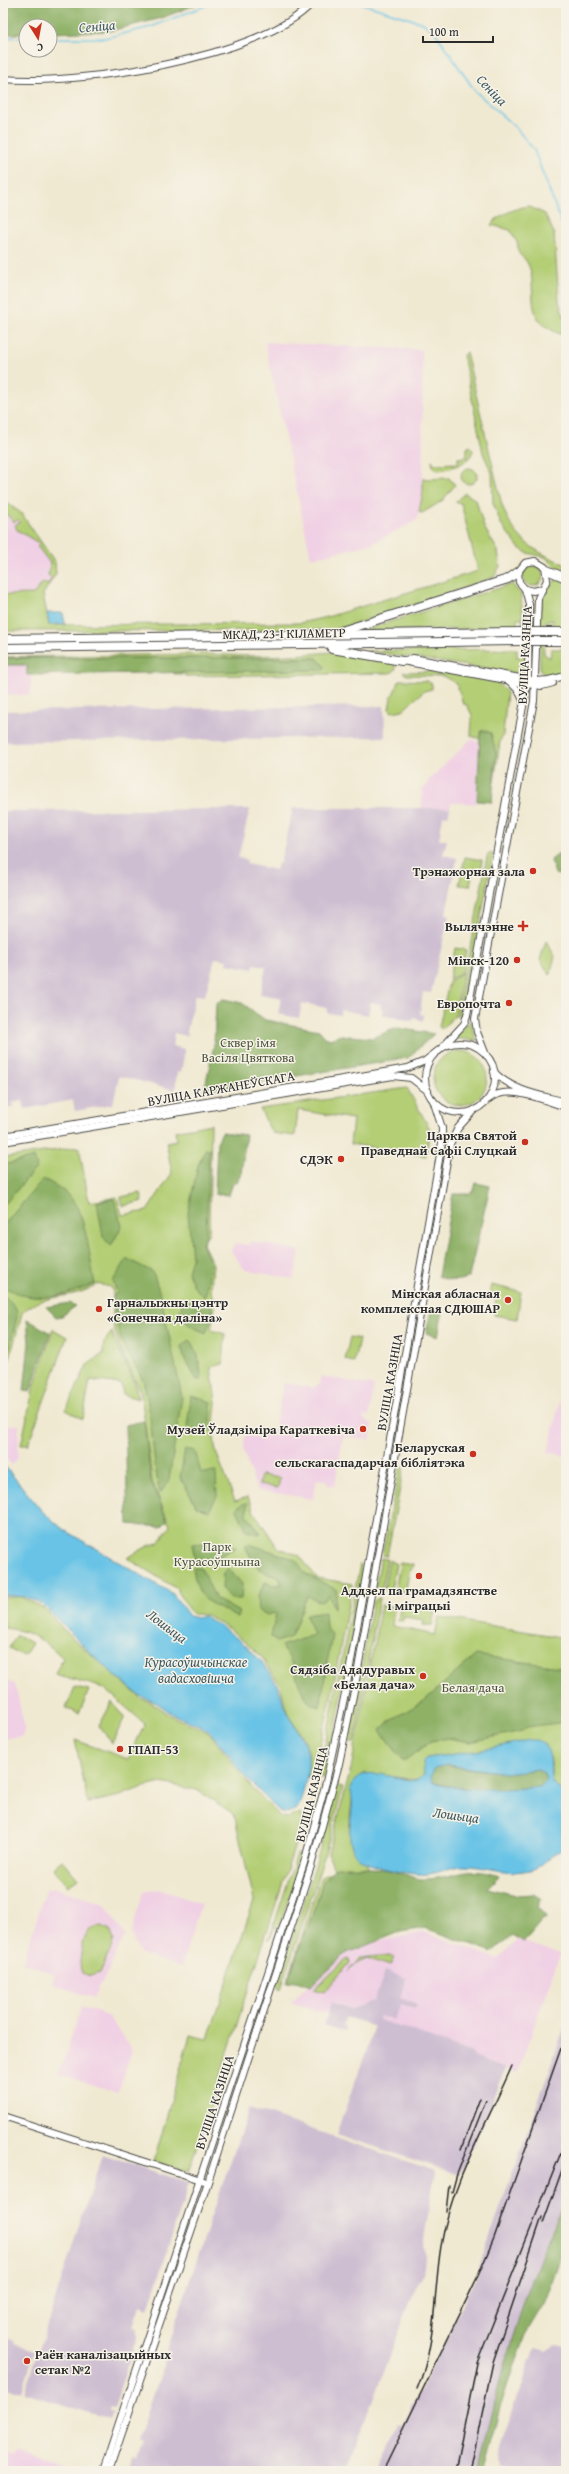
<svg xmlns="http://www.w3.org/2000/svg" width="569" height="2474" font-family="'Gentium Book Plus',serif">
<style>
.built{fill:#f0d0e4}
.industrial{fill:#cebed1}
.green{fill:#b3ce74;stroke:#6f7c50}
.forest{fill:#8eb166;stroke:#5c6e48}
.water{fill:#68c3e6;stroke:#4a7788;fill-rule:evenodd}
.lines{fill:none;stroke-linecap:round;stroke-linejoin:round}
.stream{stroke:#68c3e6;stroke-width:1.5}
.secondary-casing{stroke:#494844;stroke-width:8}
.highway-casing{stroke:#494844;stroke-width:10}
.secondary{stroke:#fff;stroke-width:6}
.highway{stroke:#fff;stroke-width:8}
.rail{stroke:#2b2b2b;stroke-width:1.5}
.highway-bridge-casing{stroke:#494844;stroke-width:10;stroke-linecap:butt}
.highway-bridge{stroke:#fff;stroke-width:8}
.poi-dot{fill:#c8321e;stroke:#f7f3e8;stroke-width:1.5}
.labels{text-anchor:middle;stroke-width:3;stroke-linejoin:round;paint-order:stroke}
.street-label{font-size:13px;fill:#2b2b2b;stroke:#f7f3e8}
.poi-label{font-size:13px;font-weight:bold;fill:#2b2b2b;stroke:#f7f3e8;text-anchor:end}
.park-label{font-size:13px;fill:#4d543d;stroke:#f7f3e8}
.water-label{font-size:14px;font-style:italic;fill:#3d5963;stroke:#f7f3e8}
</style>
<rect width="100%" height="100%" fill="#f7f3e8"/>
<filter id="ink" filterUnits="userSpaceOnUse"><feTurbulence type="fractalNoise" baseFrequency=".025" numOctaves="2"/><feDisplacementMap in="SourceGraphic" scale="8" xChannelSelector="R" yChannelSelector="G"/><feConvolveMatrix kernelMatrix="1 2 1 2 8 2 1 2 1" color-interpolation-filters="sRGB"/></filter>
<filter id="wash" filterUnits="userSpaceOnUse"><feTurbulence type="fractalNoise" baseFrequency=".012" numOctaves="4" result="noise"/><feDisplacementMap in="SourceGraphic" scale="16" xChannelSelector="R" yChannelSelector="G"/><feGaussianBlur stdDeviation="0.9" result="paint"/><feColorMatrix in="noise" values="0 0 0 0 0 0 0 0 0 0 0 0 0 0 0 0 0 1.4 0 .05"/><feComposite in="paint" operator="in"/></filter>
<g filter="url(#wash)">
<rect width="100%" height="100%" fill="#f0e9d2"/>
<g class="built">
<path d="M265 342 422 350 423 492 417 520 371 544 311 558Z"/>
<path d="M3 500 21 513 55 562 56 574 43 594 3 595Z"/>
<path d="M3 665H27V675H31L30 695H3Z"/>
<path d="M471 739 479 742 476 804 451 802 450 808H422V789L427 786 428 781Z"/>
<path d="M250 1241 300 1251 294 1279 245 1270 231 1251 235 1243 249 1245Z"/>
<path d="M321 1376 374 1386 369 1417 364 1416 363 1419 373 1424 370 1440 343 1436 335 1486 327 1485V1481L317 1479 313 1499 257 1490 243 1450 245 1435 257 1437 258 1432 273 1435 284 1383 313 1388 319 1384Z"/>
<path d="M561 1395 566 1396V1456L548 1452Z"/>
<path d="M3 1425H19L18 1457 12 1465 3 1455Z"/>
<path d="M3 1679 15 1684 25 1729 22 1736 3 1739Z"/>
<path d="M55 1888 104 1904 125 1936 94 1998 52 1984 55 1974 23 1963 46 1890Z"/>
<path d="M161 1889 201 1904 181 1967 139 1953 131 1934 143 1891Z"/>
<path d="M424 1932 498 1959 518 1940 560 1954 517 2074 474 2057 471 2053 378 2019 380 2015 401 2005 417 2004 399 1998 385 1971 374 2001 351 2009 331 2003 327 2014 291 2002 346 1951 366 1944Z"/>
<path d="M81 2007 108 2016 132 2050 118 2093 59 2074Z"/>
<path d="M14 2449 64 2466 62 2471H3V2451L12 2454Z"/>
</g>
<g class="industrial">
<path d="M384 706 385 737 3 742V711Z"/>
<path d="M293 808H450L448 816 443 815 439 840H447L443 855 457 858 446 914 449 915 431 993 423 992 420 1014 424 1015 423 1021 414 1017 413 1021 382 1015 384 1009 380 1008 381 1004 371 1002 368 1015 341 1010 340 1015 327 1013V1008L302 1003 299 1018 278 1014 281 998 260 994 266 967 254 964 253 969 227 964 228 960 215 958 205 996 195 995 186 1036 174 1033 172 1046 185 1049 181 1073 177 1072 175 1090 119 1076 113 1104 75 1111 73 1100 25 1109 23 1101 13 1102 14 1107 3 1108V811L250 809 238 858 247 860 246 864 276 870 278 863 280 864Z"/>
<path d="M385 1971 406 1978 400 1998 417 2004 415 2009 401 2005 394 2020 380 2015 379 2019 472 2053 474 2057 505 2069 460 2175 336 2134 375 2027 346 2017 343 2024 346 2029 345 2032 324 2025 331 2002 351 2009 374 2001Z"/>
<path d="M566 2023V2212L540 2274 479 2471H376L398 2424 402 2425 453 2326 476 2276Z"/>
<path d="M249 2108 435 2171 423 2245 425 2257 423 2275 414 2291 372 2405 342 2471H128L133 2458 137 2459 142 2443 138 2441 166 2358 168 2359 170 2352 166 2350Z"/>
<path d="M102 2155 189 2183 148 2309 140 2306 133 2327 137 2330V2337L114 2407 110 2406 109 2410 113 2411 110 2419 25 2393Z"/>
<path d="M3 2337 15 2341V2344L35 2350 22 2392 3 2386Z"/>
<path d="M557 2345 566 2347V2471H507L505 2468 498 2467 497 2461 503 2438 536 2348 546 2351Z"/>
</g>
<g class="green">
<path d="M528 206 545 214 554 233 559 301 566 324V337C559 333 550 330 544 325 526 311 537 283 528 264 524 255 516 257 518 244L510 230 491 225C497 215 517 208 528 206Z"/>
<path d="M466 352 502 505C515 541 533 550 566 565V571L557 568 545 557 527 553 519 548 501 524 493 503 492 473 483 453 463 355Z"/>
<path d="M470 446 473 451C469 464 450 469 438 470L433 467 432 460 434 464 458 463V458L467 457V448Z"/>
<circle cx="469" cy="476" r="8"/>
<path d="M449 478 455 485 442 501 422 513 419 512 423 492V479Z"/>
<path d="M465 493 476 500 484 527 498 551 500 566 494 577 447 594 336 630 3 631V595L34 594 42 582 47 585 52 578 48 575 50 563 37 546 40 544 17 530 15 525 20 522 18 520 13 522 3 509V500L21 513 55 562 56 574 43 594 49 625 300 623 327 617 478 571 461 503H457L456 501Z"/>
<circle cx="533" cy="576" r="10"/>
<path d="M555 580 566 581V629L550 630 553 620 546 621 543 626 544 654 550 658 551 649H566V672L547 676 540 671V612L543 596Z"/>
<path d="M512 584 521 594 526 666 521 674 367 651 517 649V657H521L525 653 522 619H517V628L360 631Z"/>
<path d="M332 652 394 663 396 668 393 672 389 673 185 676V674H174V671L323 670 325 668 317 658H3V657L207 654C249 657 291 656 332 652Z"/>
<path d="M438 671 497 682 507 692 503 735 500 741 494 783 492 779 496 753 486 731H481L480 739 471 736 472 715 467 705 463 704 457 684 443 676 406 675 403 672Z"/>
<path d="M400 680 427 681 432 684V689L424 691 403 710 392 712 389 709 391 698Z"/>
<path d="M489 853 493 854 479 928H474L487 857Z"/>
<path d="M465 857 482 860 481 870 473 869 470 886 459 885Z"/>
<path d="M473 932 479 933 462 1016 457 1015Z"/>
<path d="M546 941 555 956 550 975 540 960Z"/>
<path d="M455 948 466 950 463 971 449 980Z"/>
<path d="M463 972 455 1016 441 1029 439 1027 449 982Z"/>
<path d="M470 1021 477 1041 454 1038Z"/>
<circle cx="460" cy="1078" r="27"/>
<path d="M407 1088 430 1129 426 1156 350 1144 353 1119 298 1110 295 1136 272 1133 260 1109Z"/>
<path d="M211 1124 209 1233 203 1244 213 1264 211 1291 216 1302 211 1330 225 1334 223 1364 211 1367 216 1402 213 1433 216 1452 235 1501 248 1497 254 1512 278 1548 299 1555 317 1578 352 1584 332 1693 313 1779 307 1778 309 1754 304 1739 288 1715 280 1685 260 1655 232 1631 207 1615 193 1614 188 1609 177 1589 127 1558 148 1546 158 1543 170 1526 152 1481 141 1393 119 1346 113 1324V1293L111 1287 97 1284C74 1301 42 1292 22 1313L3 1384V1158L79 1147 89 1202 117 1197 122 1215 147 1211 172 1173 166 1142 177 1140 175 1131Z"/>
<path d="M141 1193 143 1201 123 1206 121 1197Z"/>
<path d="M491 1285 521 1292 517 1319 494 1315 496 1298 489 1296Z"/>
<path d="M53 1329 67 1337 28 1445H21L33 1390Z"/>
<path d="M112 1332C118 1355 136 1375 138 1399L123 1394 121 1384 90 1380 83 1419 66 1410 87 1365 103 1354 104 1342Z"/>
<path d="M350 1337 359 1339 354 1362 345 1360Z"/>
<path d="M400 1467H404L387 1556 382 1555Z"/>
<path d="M261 1475 280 1478 278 1488 259 1485Z"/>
<path d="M381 1558 387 1559 381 1593 376 1584Z"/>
<path d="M389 1560 396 1564 391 1590 384 1589Z"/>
<path d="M400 1563 413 1565 412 1569H410L405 1593 395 1591Z"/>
<path d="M360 1564 364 1569 337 1722 324 1778 319 1777Z"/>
<path d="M3 1597H21L44 1608 68 1634 142 1699C156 1703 160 1709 172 1716 185 1723 199 1725 211 1735L253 1789 281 1817 287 1818 301 1813 302 1823 285 1876 189 2172 154 2161 190 2035 208 2039 254 1900 234 1814 197 1790 161 1783 140 1788 120 1796 88 1803 75 1740 128 1759 145 1724 104 1688 55 1674 63 1658C44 1640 30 1630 3 1628Z"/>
<path d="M377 1598H379L354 1743 350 1742 349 1739 373 1601Z"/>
<path d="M401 1604 435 1611 432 1625H423L424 1620 404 1617 403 1621 398 1620Z"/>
<path d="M381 1605 394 1607 392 1626 435 1635 439 1617 566 1638V1795L552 1782 551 1759 544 1744 492 1749 427 1758 424 1775 417 1780 365 1773 354 1781C353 1808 339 1847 368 1864V1867L334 1868 328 1854 351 1769Z"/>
<path d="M17 1635 32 1643 24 1656 9 1648Z"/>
<path d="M75 1687 89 1690 79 1714 66 1708Z"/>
<path d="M112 1702 125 1717 112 1743 99 1726Z"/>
<path d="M337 1786 343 1787 326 1851 281 1989 278 1987V1983L314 1870Z"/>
<path d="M297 1854 303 1856 279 1928 274 1927 269 1940Z"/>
<path d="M62 1860 78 1879 68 1886 53 1868Z"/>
<path d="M326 1874H329L323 1881 316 1905 287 1983 320 1878Z"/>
<path d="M101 1926 110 1930 114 1940 100 1973 90 1976 82 1973C77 1965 83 1937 89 1930 93 1927 96 1927 101 1926Z"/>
<path d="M389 1955 394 1957 390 1966 367 1958 356 1963 348 1972 360 1958Z"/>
<path d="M346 1960 349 1959 350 1963 324 1992 314 1989Z"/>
</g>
<g class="forest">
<path d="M3 3H200L162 18 110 31 50 33V26H26V34H3Z"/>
<path d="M3 658H317L325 667 323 670 27 675V665H3Z"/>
<path d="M483 730 491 733 496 753 492 802 477 801 480 734Z"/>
<path d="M566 848V877L555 874 551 860Z"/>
<path d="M223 999 242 1003 265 1020 319 1030 325 1037 330 1039 341 1035 372 1038 397 1028 434 1034 408 1058 204 1091 214 1045 216 1004Z"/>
<path d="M222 1132 246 1135 241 1174 237 1182 233 1183 229 1195 215 1194 217 1142Z"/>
<path d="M206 1148 209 1149 206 1235 202 1244 211 1265 205 1298 194 1287 188 1272 192 1258 188 1213 198 1165Z"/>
<path d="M34 1157 37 1167 3 1206V1165Z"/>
<path d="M43 1179C54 1184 66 1191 73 1201 87 1220 90 1261 95 1284 64 1296 33 1306 3 1286V1226Z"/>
<path d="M476 1183 490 1186 469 1277C460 1282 447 1281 438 1276L453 1194H469L474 1190Z"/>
<path d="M114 1199 122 1226 111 1246 103 1237 97 1202Z"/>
<path d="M127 1259 153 1272 161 1297 182 1397 169 1480 160 1494C152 1458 153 1423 145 1388 142 1373 129 1358 123 1344 116 1329 115 1312 113 1296L117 1293 113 1281Z"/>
<path d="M3 1295 12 1303 18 1313 3 1374Z"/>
<path d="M184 1300 211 1304 213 1315 206 1333 190 1326 179 1312Z"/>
<path d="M69 1303 76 1306 62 1316 56 1317 46 1307Z"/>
<path d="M431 1310 442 1313 438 1337 426 1333Z"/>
<path d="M27 1319 50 1333 30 1392 24 1391 29 1343Z"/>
<path d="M190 1340 198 1356 202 1380H197L185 1360 181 1346Z"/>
<path d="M191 1396 211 1402V1430L187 1427Z"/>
<path d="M144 1421 151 1481 167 1521 161 1527 128 1524 125 1425Z"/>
<path d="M185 1449 195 1451 201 1473 216 1472 217 1496 209 1511 197 1507 180 1477Z"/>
<path d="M247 1502V1515L261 1533 258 1534 247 1531 236 1508Z"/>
<path d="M212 1542 220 1549 236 1547 211 1561 196 1565 192 1544Z"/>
<path d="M249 1544 295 1559 306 1574 337 1590 334 1609 329 1596 321 1602 307 1596 291 1637 276 1642 271 1637 276 1613 267 1615 258 1610 257 1598 265 1582 274 1585 282 1584 278 1577C258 1573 254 1563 245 1546Z"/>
<path d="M193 1568H201L216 1599 239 1612 237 1618C210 1600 199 1607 193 1568Z"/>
<path d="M228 1568 242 1584 241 1599H231L222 1589 223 1574Z"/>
<path d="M325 1612 326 1627 332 1635 320 1707C300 1702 299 1679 291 1662 289 1657 285 1651 281 1646L313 1635 306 1615Z"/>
<path d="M476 1655 566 1668V1722L527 1727 522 1731 470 1742 448 1738 431 1741 404 1761 380 1731 389 1721 424 1701Z"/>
<path d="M442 1765 506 1773 538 1769 544 1773 546 1780 539 1787C505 1791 467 1791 434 1783L430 1780C429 1772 435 1767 442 1765Z"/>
<path d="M336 1867C356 1867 377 1867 397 1872 405 1874 413 1878 421 1879 452 1880 466 1864 499 1876L487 1888 516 1895 534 1894 541 1898 537 1907 547 1918 542 1920 524 1942 513 1935 493 1952 425 1928 400 1932 347 1953 311 1986 296 1981 287 1983 316 1905 323 1881Z"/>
<path d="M566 2199V2242L546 2300 525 2335 516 2359 500 2408 483 2471H478C498 2378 525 2286 566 2199Z"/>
</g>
<g class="water">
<path d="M47 613H63L65 624 49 625Z"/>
<path d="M3 1464 42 1511 64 1530 173 1594 189 1616 197 1618 204 1616C232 1633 260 1653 276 1683 282 1693 283 1705 288 1715 306 1745 314 1751 304 1788 302 1795 301 1804 296 1810L286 1813 279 1811 250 1782 211 1733 199 1725 174 1715 157 1703 140 1696 103 1665 42 1604 25 1597 3 1595Z"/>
<path d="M529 1740H537C556 1750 548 1767 552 1782L566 1795V1849C550 1851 545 1867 530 1870 507 1876 486 1865 463 1866 451 1866 440 1873 428 1874 415 1876 366 1867 358 1857 340 1837 358 1811 350 1789 361 1759 395 1782 417 1780L424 1775 423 1761 427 1758 482 1750ZM448 1765 506 1773 538 1769 544 1773 546 1780 539 1787C517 1789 450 1792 432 1782L430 1777 435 1768Z"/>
</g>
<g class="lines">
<g class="stream">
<path d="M360 3 423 23 435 32 475 91 517 129 534 150 566 235"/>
<path d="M3 37 26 38"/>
<path d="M50 38H105L151 27 212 3"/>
</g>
</g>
</g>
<g filter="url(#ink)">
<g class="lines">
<defs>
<g id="secondary">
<path d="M3 79C76 86 262 58 312 3"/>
<path d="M525 589 533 591 542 589"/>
<path d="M402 661 413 658 536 681 548 680 566 676"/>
<path d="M402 661 527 684 542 686 553 683"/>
<path d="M510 682 518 690 523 700"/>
<circle cx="460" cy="1078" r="35"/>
<path d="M439 1051 464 1024 467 1015 528 679 529 604 525 589 519 582 518 572 525 563 535 561 545 567 547 580 538 598 534 701 475 1019 477 1032 486 1055"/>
<path d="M494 1072C514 1092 540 1095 566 1102"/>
<path d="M489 1099C508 1083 545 1101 566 1107"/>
<path d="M3 1136 408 1068 425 1061 438 1051"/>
<path d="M3 1142 393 1076 411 1078 428 1091"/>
<path d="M3 2116 204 2181"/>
<path d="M103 2471 265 1982 304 1863 326 1782 347 1684 442 1143V1128L433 1100"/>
<path d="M109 2471 208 2182 311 1866 339 1764 355 1686 450 1144 458 1128 474 1110"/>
</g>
<g id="highway">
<path d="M547 570 566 578"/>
<path d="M338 632 508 579 518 572"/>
<path d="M549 632H566"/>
<path d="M3 639 520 632"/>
<path d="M549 641H566"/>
<path d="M3 648 520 641"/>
<path d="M332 649 402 661"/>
</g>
</defs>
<use href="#secondary" class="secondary-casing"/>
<use href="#highway" class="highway-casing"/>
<use href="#secondary" class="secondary"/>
<use href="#highway" class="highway"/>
<g class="rail">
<path d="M461 2149 480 2098"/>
<path d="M452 2192 457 2174 486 2100"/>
<path d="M446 2212 449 2185"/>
<path d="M543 2223 566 2159"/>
<path d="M417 2389C437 2343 433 2295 441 2246 451 2183 487 2124 512 2066"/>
<path d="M383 2471 478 2276 494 2238 566 2034"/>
<path d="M455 2471 477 2363 566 2140"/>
<path d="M470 2471 493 2362 542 2217"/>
</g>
<defs>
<g id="highway-bridge">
<path d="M520 632H549"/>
<path d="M520 641H549"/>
</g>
</defs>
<use href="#highway-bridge" class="highway-bridge-casing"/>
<use href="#highway-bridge" class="highway-bridge"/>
</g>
</g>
<g class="poi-dot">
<circle cx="533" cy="871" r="4"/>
<path d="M521 920h4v4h4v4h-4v4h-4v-4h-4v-4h4z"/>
<circle cx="517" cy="960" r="4"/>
<circle cx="509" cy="1003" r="4"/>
<circle cx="525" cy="1142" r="4"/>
<circle cx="341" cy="1159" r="4"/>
<circle cx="508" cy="1300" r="4"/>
<circle cx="99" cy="1309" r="4"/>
<circle cx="363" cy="1429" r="4"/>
<circle cx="473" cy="1454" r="4"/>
<circle cx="419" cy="1576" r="4"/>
<circle cx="423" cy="1676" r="4"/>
<circle cx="120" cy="1749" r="4"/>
<circle cx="27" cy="2361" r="4"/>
</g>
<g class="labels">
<g class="street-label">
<text transform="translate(284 633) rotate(-1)" y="5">МКАД, 23-І КІЛАМЕТР</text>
<text transform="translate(524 655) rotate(-87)" y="5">ВУЛІЦА КАЗІНЦА</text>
<text transform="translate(221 1088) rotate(-10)" y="5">ВУЛІЦА КАРЖАНЕЎСКАГА</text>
<text transform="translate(389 1382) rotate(-80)" y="5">ВУЛІЦА КАЗІНЦА</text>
<text transform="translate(311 1794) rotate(-76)" y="5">ВУЛІЦА КАЗІНЦА</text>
<text transform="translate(214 2102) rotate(-72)" y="5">ВУЛІЦА КАЗІНЦА</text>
</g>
<g class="poi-label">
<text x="525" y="876">Трэнажорная зала</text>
<text x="514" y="931">Вылячэнне</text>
<text x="509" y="965">Мінск-120</text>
<text x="501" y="1008">Европочта</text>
<text x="517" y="1140">Царква Святой<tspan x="517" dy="15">Праведнай Сафіі Слуцкай</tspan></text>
<text x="333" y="1164">СДЭК</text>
<text x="500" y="1298">Мінская абласная<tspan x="500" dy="15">комплексная СДЮШАР</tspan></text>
<text x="107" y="1307" text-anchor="start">Гарналыжны цэнтр<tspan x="107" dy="15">«Сонечная даліна»</tspan></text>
<text x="355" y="1434">Музей Ўладзіміра Караткевіча</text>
<text x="465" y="1452">Беларуская<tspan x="465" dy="15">сельскагаспадарчая бібліятэка</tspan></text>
<text x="419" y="1595" text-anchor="middle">Аддзел па грамадзянстве<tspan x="419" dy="15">і міграцыі</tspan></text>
<text x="415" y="1674">Сядзіба Ададуравых<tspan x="415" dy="15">«Белая дача»</tspan></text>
<text x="128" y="1754" text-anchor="start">ГПАП-53</text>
<text x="35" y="2359" text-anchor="start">Раён каналізацыйных<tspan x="35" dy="15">сетак №2</tspan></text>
</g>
<g class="park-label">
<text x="248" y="1047">Сквер імя<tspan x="248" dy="15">Васіля Цвяткова</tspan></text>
<text x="217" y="1551">Парк<tspan x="217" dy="15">Курасоўшчына</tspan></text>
<text x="473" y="1692">Белая дача</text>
</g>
<g class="water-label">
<text transform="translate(97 26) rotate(-5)" y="5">Сеніца</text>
<text transform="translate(492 90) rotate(46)" y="5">Сеніца</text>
<text transform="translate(167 1626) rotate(37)" y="5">Лошыца</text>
<text x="196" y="1667">Курасоўшчынскае<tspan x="196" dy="16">вадасховішча</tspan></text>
<text transform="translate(456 1815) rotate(8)" y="5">Лошыца</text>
</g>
</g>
<rect width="569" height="2474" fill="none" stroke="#f7f3e8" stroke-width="16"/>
<g transform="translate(38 38) rotate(169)"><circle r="19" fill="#f7f3e8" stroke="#a5a39c"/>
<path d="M0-3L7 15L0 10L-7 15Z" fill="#c8321e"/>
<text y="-6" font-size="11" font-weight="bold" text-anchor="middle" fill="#2b2b2b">С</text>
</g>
<path d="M423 36v6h70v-6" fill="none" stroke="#2b2b2b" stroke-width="2"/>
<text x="429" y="36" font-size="12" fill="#2b2b2b" stroke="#f7f3e8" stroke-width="3" paint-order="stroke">100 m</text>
</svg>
